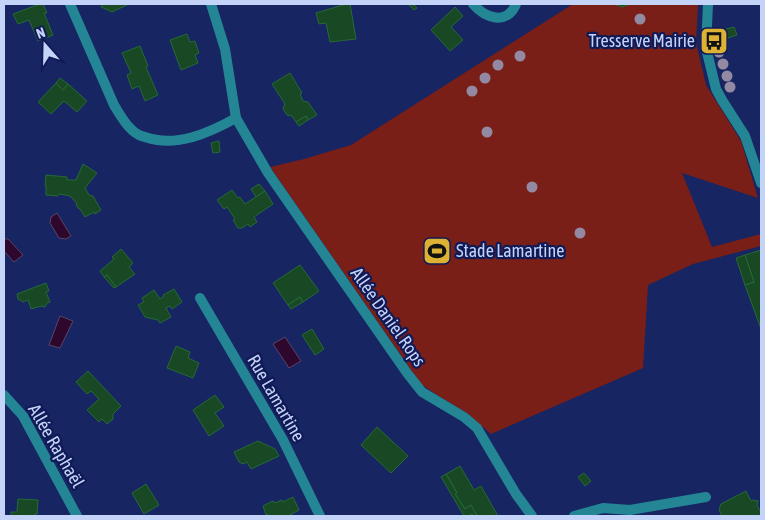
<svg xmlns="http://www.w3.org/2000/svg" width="765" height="520" font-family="'Asap Condensed',sans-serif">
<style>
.green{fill:#7a1f18}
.water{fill:#2d072c;stroke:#5a4469}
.building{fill:#184924;stroke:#256a36}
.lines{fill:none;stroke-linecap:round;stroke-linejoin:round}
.minor{stroke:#248694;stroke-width:10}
.tertiary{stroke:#248694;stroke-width:10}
.tree{fill:#9389a2}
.labels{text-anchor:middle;stroke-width:4.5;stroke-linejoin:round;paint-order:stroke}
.poi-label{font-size:18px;fill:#c4d3f8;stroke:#0f1a56;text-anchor:end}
.street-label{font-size:18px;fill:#c4d3f8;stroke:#0f1a56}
</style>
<rect width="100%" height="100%" fill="#172562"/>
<path class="green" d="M573 4H698L696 43 706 85 741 141 758 198 682 173 712 247 761 234V246L693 264 648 285 643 368 491 434 467 413 437 395 421 384 270 167 304 159 351 145Z"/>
<g class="water">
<path d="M57 213 71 236 66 239 59 238 50 223 51 217Z"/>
<path d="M4 239H8L23 255 14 262 4 251Z"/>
<path d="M60 316 73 321 60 348 49 345Z"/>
<path d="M285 337 301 361 289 368 273 344Z"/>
</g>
<g class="building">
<path d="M40 4H43L47 13H44L53 35 38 41 29 20 18 24 13 14Z"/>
<path d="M103 4H129L112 12 101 7Z"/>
<path d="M346 4H350L356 39 330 42 326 23 319 24 316 13Z"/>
<path d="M408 4H413L417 8 414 10Z"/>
<path d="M613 4H630L623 7Z"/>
<path d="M455 7 463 16 451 27 463 40 450 51 431 30Z"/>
<path d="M734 27 737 35 725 39 722 30Z"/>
<path d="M187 34 190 42 195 41 199 53 195 55 198 63 181 70 170 40Z"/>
<path d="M140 46 148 66 146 67 158 95 145 101 139 86 132 89 127 75 131 73 122 53Z"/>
<path d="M290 73 302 93 300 94 303 101 308 102 317 115 308 120 306 116 296 122 292 116 287 115 283 109 285 104 272 84Z"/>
<path d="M60 78 68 84 63 90 56 83Z"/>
<path d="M56 83 63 90 68 84 87 101 77 112 64 101 51 114 38 102Z"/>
<path d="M306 116 308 120 299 126 296 122Z"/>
<path d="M219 141 220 152 213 153 211 143Z"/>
<path d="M83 164 97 173 85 188 89 195 93 196 101 210 95 214 94 212 85 217 80 209H79L76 205 77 204 73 199 70 196 60 194 57 196 46 195V186L45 185 46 175 67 177V180H76Z"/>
<path d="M259 184 265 191 256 197 251 189Z"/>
<path d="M232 190 238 198 240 197 245 204 265 191 273 204 254 217 257 222 250 227 248 224 242 228H238L233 220 235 219 227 207 224 209 217 200Z"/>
<path d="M121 249 133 263 129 267 135 274 116 287 107 275 104 277 100 271 114 259 112 257Z"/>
<path d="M761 250V329L745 285 754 282 745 255Z"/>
<path d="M745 255 754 282 745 285 736 258Z"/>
<path d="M300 265 319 291 303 302 300 297 288 305 273 283Z"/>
<path d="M107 275 116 287 114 288 104 277Z"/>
<path d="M46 283 49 291 46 292 50 302 47 303 45 307 41 306 31 309 28 300 23 302 18 299 17 294Z"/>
<path d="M174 289 182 302 172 309 170 306 166 308 171 317 160 323 158 320 145 317 138 305 144 302 142 298 154 290 160 299 164 296 163 295Z"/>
<path d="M300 297 303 302 291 309 288 305Z"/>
<path d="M312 329 324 349 315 355 302 335Z"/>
<path d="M176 346 190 352 188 358 199 363 193 378 167 368Z"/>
<path d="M88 371 121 406 113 414V419L107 424 102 419 99 422 87 410 99 399 91 391 87 394 76 382Z"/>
<path d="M215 395 224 407 215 413 224 426 209 436 193 410Z"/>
<path d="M377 427 408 456 391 473 361 445Z"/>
<path d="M258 441 275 449 279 456 251 469 247 462 243 464 239 462 234 452Z"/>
<path d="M460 466 474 490 481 486 498 516H477L471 505 465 509 455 494 457 493 446 474Z"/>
<path d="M584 473 591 481 585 486 578 477Z"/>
<path d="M446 474 457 493 455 494 465 509 471 505 477 516H473L472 514 468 516H464L441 477Z"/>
<path d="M146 484 159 505 144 514 132 493Z"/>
<path d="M746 491 751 501 753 500 758 501 757 505 761 513V516H722L719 510 721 504Z"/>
<path d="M293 497 299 510 288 516H268V514L266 515 263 506 273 501 275 503 282 500 283 502Z"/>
<path d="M18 499 38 500 37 514H35V516H11V512H17Z"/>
</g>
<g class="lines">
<g class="minor">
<path d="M70 4 114 105C119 113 124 123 132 130 135 133 140 136 145 137 176 148 209 133 236 118L225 49 211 4"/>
<path d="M473 4C485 18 507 26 516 4"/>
<path d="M236 118 268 173 407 373 422 392 464 417 477 428 516 494 532 516"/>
<path d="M200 298 283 440 320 516"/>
<path d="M4 395 23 416 77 516"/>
<path d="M574 516 603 508 630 510 706 497"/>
</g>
<path class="tertiary" d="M708 4 706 48 716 89 722 100 745 136 761 183"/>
</g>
<g class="tree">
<circle cx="640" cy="19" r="5.5"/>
<circle cx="719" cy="52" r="5.5"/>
<circle cx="520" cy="56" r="5.5"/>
<circle cx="723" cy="64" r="5.5"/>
<circle cx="498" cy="65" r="5.5"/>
<circle cx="727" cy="76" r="5.5"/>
<circle cx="485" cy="78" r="5.5"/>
<circle cx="730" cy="87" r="5.5"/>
<circle cx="472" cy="91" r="5.5"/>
<circle cx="487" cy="132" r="5.5"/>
<circle cx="532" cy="187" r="5.5"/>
<circle cx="580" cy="233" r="5.5"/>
</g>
<defs>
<symbol id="bus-square" viewBox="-11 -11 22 22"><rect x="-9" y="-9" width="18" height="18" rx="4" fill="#ddb133" stroke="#0f1a56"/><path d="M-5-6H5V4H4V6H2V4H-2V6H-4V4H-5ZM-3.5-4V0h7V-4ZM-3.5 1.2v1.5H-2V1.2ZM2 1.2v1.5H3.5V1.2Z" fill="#111"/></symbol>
<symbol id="stadium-square" viewBox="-11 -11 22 22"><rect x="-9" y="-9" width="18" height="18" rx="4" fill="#ddb133" stroke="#0f1a56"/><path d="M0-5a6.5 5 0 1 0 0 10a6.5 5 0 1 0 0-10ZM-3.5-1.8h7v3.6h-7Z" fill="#111"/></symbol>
</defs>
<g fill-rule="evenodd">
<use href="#bus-square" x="698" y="25" width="32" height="32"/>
<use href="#stadium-square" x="421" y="235" width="32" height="32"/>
</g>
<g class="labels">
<g class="poi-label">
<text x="695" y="47">Tresserve Mairie</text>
<text x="456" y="257" text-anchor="start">Stade Lamartine</text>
</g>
<g class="street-label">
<text transform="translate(388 317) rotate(55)" y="6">Allée Daniel Rops</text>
<text transform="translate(276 398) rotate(60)" y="6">Rue Lamartine</text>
<text transform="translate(56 446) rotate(60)" y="6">Allée Raphaël</text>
</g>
</g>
<rect width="765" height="520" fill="none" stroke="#c4d3f8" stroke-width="10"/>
<g transform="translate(45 45) rotate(340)" stroke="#0f1a56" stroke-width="4" paint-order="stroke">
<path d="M0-4L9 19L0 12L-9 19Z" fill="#c4d3f8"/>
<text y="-8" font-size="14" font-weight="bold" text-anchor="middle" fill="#c4d3f8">N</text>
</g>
</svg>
